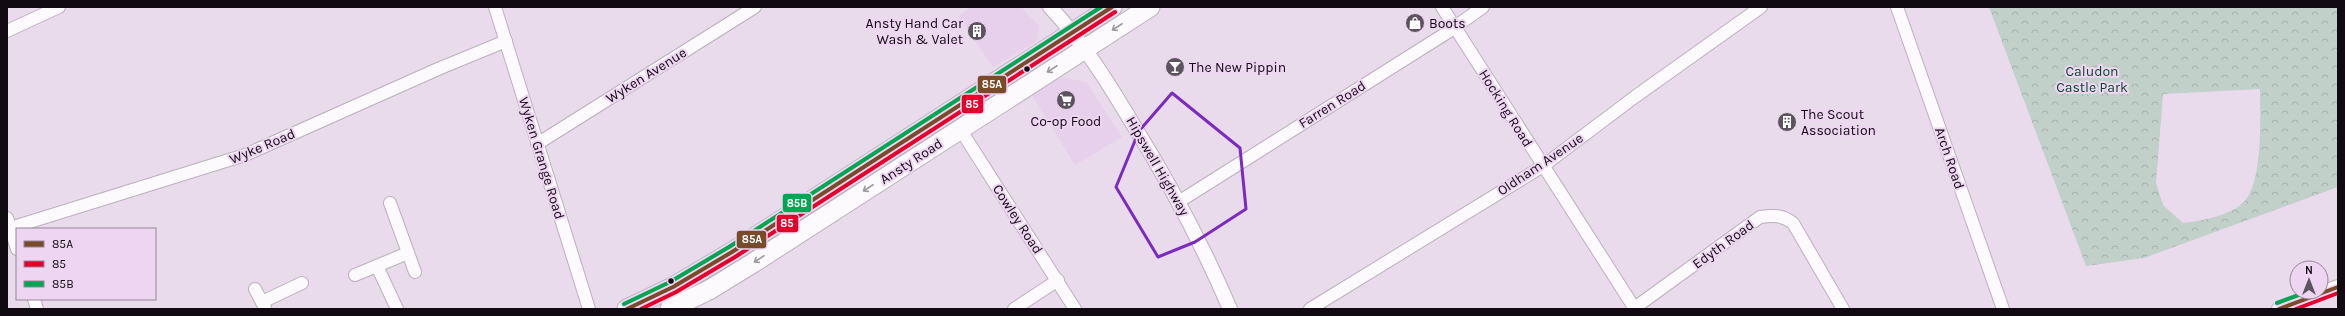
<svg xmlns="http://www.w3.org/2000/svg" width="2345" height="316" font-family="Karla,sans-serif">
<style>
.built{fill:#e6d0eb}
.park{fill:url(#park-crowns);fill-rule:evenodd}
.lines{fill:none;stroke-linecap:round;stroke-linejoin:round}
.minor-casing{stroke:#bbb0bd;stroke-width:14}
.tertiary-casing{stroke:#bbb0bd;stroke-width:16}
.trunk-casing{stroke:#bbb0bd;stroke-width:21}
.minor{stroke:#fcfafc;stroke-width:12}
.tertiary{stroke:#fcfafc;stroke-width:14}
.trunk{stroke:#fcfafc;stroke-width:19}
.bus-1-casing{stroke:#eed5f2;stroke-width:7}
.bus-2-casing{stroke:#eed5f2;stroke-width:7}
.bus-3-casing{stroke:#eed5f2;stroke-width:7}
.bus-1{stroke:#7a4b2a;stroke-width:4}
.bus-2{stroke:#e4002b;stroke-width:4}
.bus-3{stroke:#00a651;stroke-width:4}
.oneway{stroke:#9e9a9f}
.marked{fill:none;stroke:#7b2cbf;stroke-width:3;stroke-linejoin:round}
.bus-dot{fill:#120a13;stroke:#eed5f2;stroke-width:1.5}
.labels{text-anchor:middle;stroke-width:4;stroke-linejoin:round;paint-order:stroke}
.poi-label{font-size:14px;fill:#120a13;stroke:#eed5f2;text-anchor:start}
.park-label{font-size:14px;fill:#0e462a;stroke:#eed5f2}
.street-label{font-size:14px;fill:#120a13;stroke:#eed5f2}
.line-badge{stroke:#eed5f2;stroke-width:1.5}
.badge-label{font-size:11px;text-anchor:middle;font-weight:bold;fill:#fff}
</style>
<defs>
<pattern id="park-crowns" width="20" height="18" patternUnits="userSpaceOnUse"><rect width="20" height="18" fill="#c2d0ca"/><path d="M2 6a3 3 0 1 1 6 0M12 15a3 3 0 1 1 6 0" fill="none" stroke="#a6b1ad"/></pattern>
</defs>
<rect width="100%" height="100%" fill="#e9dbec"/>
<g class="built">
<path d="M972 7H1021L1039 26 1037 41 993 67 958 16Z"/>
<path d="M1062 77 1086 82 1122 137 1075 165 1032 95Z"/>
</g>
<path class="park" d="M1989 7H2338V187L2144 258 2086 266ZM2260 89C2260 117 2263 174 2247 198 2236 215 2201 221 2183 223L2163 205 2156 183 2163 94Z"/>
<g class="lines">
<defs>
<g id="minor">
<path d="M495 7 589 309"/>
<path d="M1442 7 1635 309"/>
<path d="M1897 7 2003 309"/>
<path d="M7 31 59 7"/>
<path d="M960 129 1075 309"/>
<path d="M537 144 755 7"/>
<path d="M1180 201 1448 32 1483 7"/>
<path d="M390 203 415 272"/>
<path d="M7 218 17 249"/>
<path d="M7 229 245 155 438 69 506 41"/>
<path d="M377 266 397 309"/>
<path d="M355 275 408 253"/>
<path d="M255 289 265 308"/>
<path d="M34 299 37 309"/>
<path d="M262 302 302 283"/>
<path d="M1014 309 1058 280"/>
<path d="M1310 309 1543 166 1636 96 1761 7"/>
<path d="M1633 309 1760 217C1774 215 1782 215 1793 223L1843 309"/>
</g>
<g id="tertiary">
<path d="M1050 7C1082 41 1107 81 1131 121 1169 182 1202 243 1230 309"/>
<path d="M2279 309 2338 287"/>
</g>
<g id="trunk">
<path d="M627 309 673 287 732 252 1112 7"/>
<path d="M670 309 709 290 753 263 1150 7"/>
</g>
</defs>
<use href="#minor" class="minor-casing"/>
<use href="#tertiary" class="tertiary-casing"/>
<use href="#trunk" class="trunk-casing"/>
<use href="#minor" class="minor"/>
<use href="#tertiary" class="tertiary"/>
<use href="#trunk" class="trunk"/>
<defs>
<g id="bus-1">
<path d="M627 309 673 287 732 252 1112 7"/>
<path d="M2279 309 2338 287"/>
</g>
<g id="bus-2">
<path d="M641 309 676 292 735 257 1115 12"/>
<path d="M2296 309 2338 293"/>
</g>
<g id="bus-3">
<path d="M2277 303 2307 292"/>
<path d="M624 304 670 282 729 247 1101 7"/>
</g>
</defs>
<use href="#bus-1" class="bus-1-casing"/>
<use href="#bus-2" class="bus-2-casing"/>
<use href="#bus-3" class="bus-3-casing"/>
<use href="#bus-1" class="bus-1"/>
<use href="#bus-2" class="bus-2"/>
<use href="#bus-3" class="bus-3"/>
</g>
<defs><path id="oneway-shaft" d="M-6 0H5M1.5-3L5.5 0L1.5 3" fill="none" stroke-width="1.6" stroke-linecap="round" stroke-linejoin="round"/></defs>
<g class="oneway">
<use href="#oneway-shaft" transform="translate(1117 27) rotate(147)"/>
<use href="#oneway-shaft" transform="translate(1052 69) rotate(147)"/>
<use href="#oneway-shaft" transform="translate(868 188) rotate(147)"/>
<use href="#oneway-shaft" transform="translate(759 259) rotate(147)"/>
</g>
<path class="marked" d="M1172 93 1240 148 1246 209 1195 242 1158 257 1116 187 1139 131Z"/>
<defs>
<symbol id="shop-disc" viewBox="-11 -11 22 22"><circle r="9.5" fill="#5d535f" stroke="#eed5f2"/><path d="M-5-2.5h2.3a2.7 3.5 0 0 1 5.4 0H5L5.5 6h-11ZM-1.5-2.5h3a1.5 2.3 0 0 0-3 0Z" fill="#fff"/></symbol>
<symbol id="building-disc" viewBox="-11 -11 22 22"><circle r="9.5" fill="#5d535f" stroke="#eed5f2"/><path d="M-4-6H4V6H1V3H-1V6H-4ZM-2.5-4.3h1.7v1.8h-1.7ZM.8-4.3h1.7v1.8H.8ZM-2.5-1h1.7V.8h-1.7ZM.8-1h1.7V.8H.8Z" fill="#fff"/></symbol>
<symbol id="bar-disc" viewBox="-11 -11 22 22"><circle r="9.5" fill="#5d535f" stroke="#eed5f2"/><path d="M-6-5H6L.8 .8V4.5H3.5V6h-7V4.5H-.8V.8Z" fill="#fff"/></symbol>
<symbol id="supermarket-disc" viewBox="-11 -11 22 22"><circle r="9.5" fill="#5d535f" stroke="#eed5f2"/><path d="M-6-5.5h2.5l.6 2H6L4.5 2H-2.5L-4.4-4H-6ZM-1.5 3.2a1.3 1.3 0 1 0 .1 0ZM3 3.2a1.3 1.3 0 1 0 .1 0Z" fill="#fff"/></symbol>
</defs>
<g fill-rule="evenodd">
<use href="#shop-disc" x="1404" y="12" width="22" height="22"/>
<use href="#building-disc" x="966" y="20" width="22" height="22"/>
<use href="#bar-disc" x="1164" y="56" width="22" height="22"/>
<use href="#supermarket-disc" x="1055" y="89" width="22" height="22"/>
<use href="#building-disc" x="1776" y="111" width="22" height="22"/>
</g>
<g class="bus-dot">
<circle cx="1027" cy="69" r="3.5"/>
<circle cx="671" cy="281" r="3.5"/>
</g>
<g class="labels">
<g class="poi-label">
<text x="963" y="28" text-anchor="end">Ansty Hand Car<tspan x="963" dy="16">Wash &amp; Valet</tspan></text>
<text x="1429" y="28">Boots</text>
<text x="1189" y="72">The New Pippin</text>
<text x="1801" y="119">The Scout<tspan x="1801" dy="16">Association</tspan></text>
<text x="1066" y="126" text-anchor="middle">Co-op Food</text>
</g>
<g class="park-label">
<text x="2092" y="76">Caludon<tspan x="2092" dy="16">Castle Park</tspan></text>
</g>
<g class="street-label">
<text transform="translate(646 75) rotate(-32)" y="5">Wyken Avenue</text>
<text transform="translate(1332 104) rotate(-32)" y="5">Farren Road</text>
<text transform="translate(1506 108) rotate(58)" y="5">Hocking Road</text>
<text transform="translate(262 146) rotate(-23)" y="5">Wyke Road</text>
<text transform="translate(542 158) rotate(73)" y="5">Wyken Grange Road</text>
<text transform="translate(1950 158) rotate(71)" y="5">Arch Road</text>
<text transform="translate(911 161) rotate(-33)" y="5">Ansty Road</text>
<text transform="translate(1540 164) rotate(-34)" y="5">Oldham Avenue</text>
<text transform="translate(1158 166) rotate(60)" y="5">Hipswell Highway</text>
<text transform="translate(1018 219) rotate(57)" y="5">Cowley Road</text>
<text transform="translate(1723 244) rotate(-36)" y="5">Edyth Road</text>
</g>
</g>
<g class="line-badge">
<rect x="977" y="75" width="30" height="19" rx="4" fill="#7a4b2a"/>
<rect x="961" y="94" width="23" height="20" rx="4" fill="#e4002b"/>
<rect x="782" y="193" width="30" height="20" rx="4" fill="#00a651"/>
<rect x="776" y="214" width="23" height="19" rx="4" fill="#e4002b"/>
<rect x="736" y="230" width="31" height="19" rx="4" fill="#7a4b2a"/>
</g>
<g class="badge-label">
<text x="992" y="88">85A</text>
<text x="972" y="108">85</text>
<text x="797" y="207">85B</text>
<text x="787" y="227">85</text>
<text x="752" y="243">85A</text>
</g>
<rect width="2345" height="316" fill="none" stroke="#120a13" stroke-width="16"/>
<rect x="16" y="228" width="140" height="72" fill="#eed5f2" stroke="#968499"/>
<rect x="24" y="241" width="20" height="6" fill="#7a4b2a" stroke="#968499"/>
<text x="52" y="248" font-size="12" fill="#120a13">85A</text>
<rect x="24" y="261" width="20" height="6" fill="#e4002b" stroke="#968499"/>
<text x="52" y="268" font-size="12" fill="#120a13">85</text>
<rect x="24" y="281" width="20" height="6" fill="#00a651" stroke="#968499"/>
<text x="52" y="288" font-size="12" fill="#120a13">85B</text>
<g transform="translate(2309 280)"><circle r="19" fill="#eed5f2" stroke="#968499"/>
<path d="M0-3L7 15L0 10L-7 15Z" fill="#5d535f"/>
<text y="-6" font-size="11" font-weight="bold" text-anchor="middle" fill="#120a13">N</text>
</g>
</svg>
